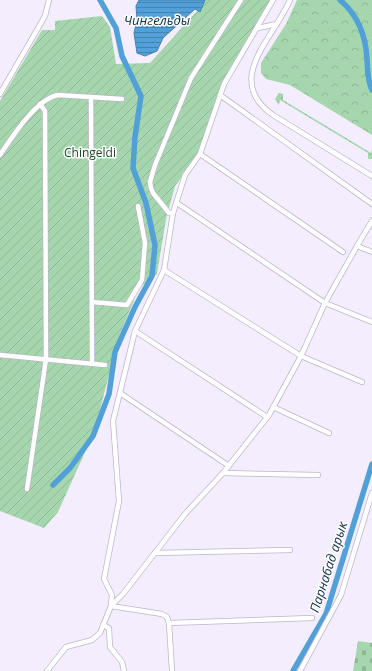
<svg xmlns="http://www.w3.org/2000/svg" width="372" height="671" font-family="'Open Sans',sans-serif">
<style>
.grass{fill:url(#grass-dots)}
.cemetery{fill:url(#cemetery-stones)}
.park{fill:url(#park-crowns)}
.garden{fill:url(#garden-furrows)}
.water{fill:url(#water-rules);stroke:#4b81ab}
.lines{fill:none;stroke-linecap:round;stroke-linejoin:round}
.canal{stroke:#51a0d8;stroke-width:5.5}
.minor-casing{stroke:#bdb6c9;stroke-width:6}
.minor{stroke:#fff;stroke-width:4.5}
.labels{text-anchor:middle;stroke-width:3;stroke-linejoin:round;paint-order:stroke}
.park-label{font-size:12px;fill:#144b24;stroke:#fefefe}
.water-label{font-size:13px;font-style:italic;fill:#0b2e45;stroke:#fefefe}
</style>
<defs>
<pattern id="grass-dots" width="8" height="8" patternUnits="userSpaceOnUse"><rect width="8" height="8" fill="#a5d6ae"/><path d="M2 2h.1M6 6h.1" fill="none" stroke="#8fb897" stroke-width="1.8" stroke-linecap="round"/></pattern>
<pattern id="cemetery-stones" width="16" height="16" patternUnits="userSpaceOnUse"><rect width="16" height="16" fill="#a5d6ae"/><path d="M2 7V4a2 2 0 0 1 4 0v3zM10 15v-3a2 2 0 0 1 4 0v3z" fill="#8fb897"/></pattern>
<pattern id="park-crowns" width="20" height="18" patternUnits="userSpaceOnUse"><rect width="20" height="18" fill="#a5d6ae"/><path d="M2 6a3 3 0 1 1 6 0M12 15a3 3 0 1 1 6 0" fill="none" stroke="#8fb897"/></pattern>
<pattern id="garden-furrows" width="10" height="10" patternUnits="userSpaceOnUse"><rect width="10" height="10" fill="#a5d6ae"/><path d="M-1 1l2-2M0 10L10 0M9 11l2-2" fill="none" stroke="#8fb897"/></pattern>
<pattern id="water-rules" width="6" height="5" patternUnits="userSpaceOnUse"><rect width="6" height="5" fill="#51a0d8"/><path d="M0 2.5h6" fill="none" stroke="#4483b1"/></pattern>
</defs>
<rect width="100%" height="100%" fill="#f3edfe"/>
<path class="grass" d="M279 93 283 94V100L371 153 372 149V159H368V153L280 100 279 105 275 99Z"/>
<path class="cemetery" d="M358 641 372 643V671H353Z"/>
<path class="park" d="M297 0H372V135L290 85 266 79 261 73V63L286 24Z"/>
<path class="garden" d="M204 0H273L226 79 198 155 175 186 166 219 157 274 139 288 118 339 100 410 86 450 58 512 44 528 0 511V101L42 30H55V21L102 16 110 27 116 64 150 63 197 11Z"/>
<path class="water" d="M139 0H205L200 12 195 9 163 38 157 51 145 56 137 53 134 33 137 20 136 6Z"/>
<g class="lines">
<g class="canal">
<path d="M340 0C359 16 366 36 367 60 368 71 367 80 372 90"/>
<path d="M53 485 70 468 93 436 109 394 115 352 135 307 152 276 155 245 146 203 133 168 135 137 141 96 122 56 116 28 100 0"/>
<path d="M293 671 326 614 372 464"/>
</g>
<defs>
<g id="minor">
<path d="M273 0 224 84 200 154 185 175 173 213 164 270 135 331 113 421 119 501 104 579 112 595 111 606 162 614 167 617 169 623 312 618"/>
<path d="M290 0C273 39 223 80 273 115L372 176"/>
<path d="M258 28 277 24"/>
<path d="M0 94 45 16 49 0"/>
<path d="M220 95 372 204"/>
<path d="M91 97 92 364"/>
<path d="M91 152H115"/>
<path d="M200 154 343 252"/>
<path d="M0 155C13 136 35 100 58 95L122 99"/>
<path d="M177 203 325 303 372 322"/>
<path d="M173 213H169L153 193 151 188 150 182 155 165 191 78 241 0"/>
<path d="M357 246 372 221"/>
<path d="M164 270 301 356 362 382"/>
<path d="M92 302 127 305 142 280 145 243 138 206"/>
<path d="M135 331 267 417"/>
<path d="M0 355 105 365"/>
<path d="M120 393 229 466"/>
<path d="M273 407 329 433"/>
<path d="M223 473 318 475"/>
<path d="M27 489 46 359 45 111 40 104"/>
<path d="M155 553 290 550"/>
<path d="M169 623 172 671"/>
<path d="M103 625 109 628 110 647 122 662 124 671"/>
<path d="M47 671 66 647 92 640 100 633 111 606 123 594 185 514 223 473 269 415 301 356 325 303 357 246 372 252"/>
<path d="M300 671 341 595 372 493"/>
</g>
</defs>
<use href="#minor" class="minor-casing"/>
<use href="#minor" class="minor"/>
</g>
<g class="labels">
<g class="park-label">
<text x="90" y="157">Chingeldi</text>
</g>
<g class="water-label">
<text x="157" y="25">Чингельды</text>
<text transform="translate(328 567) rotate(-72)" y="5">Парнабад арык</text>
</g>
</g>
</svg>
